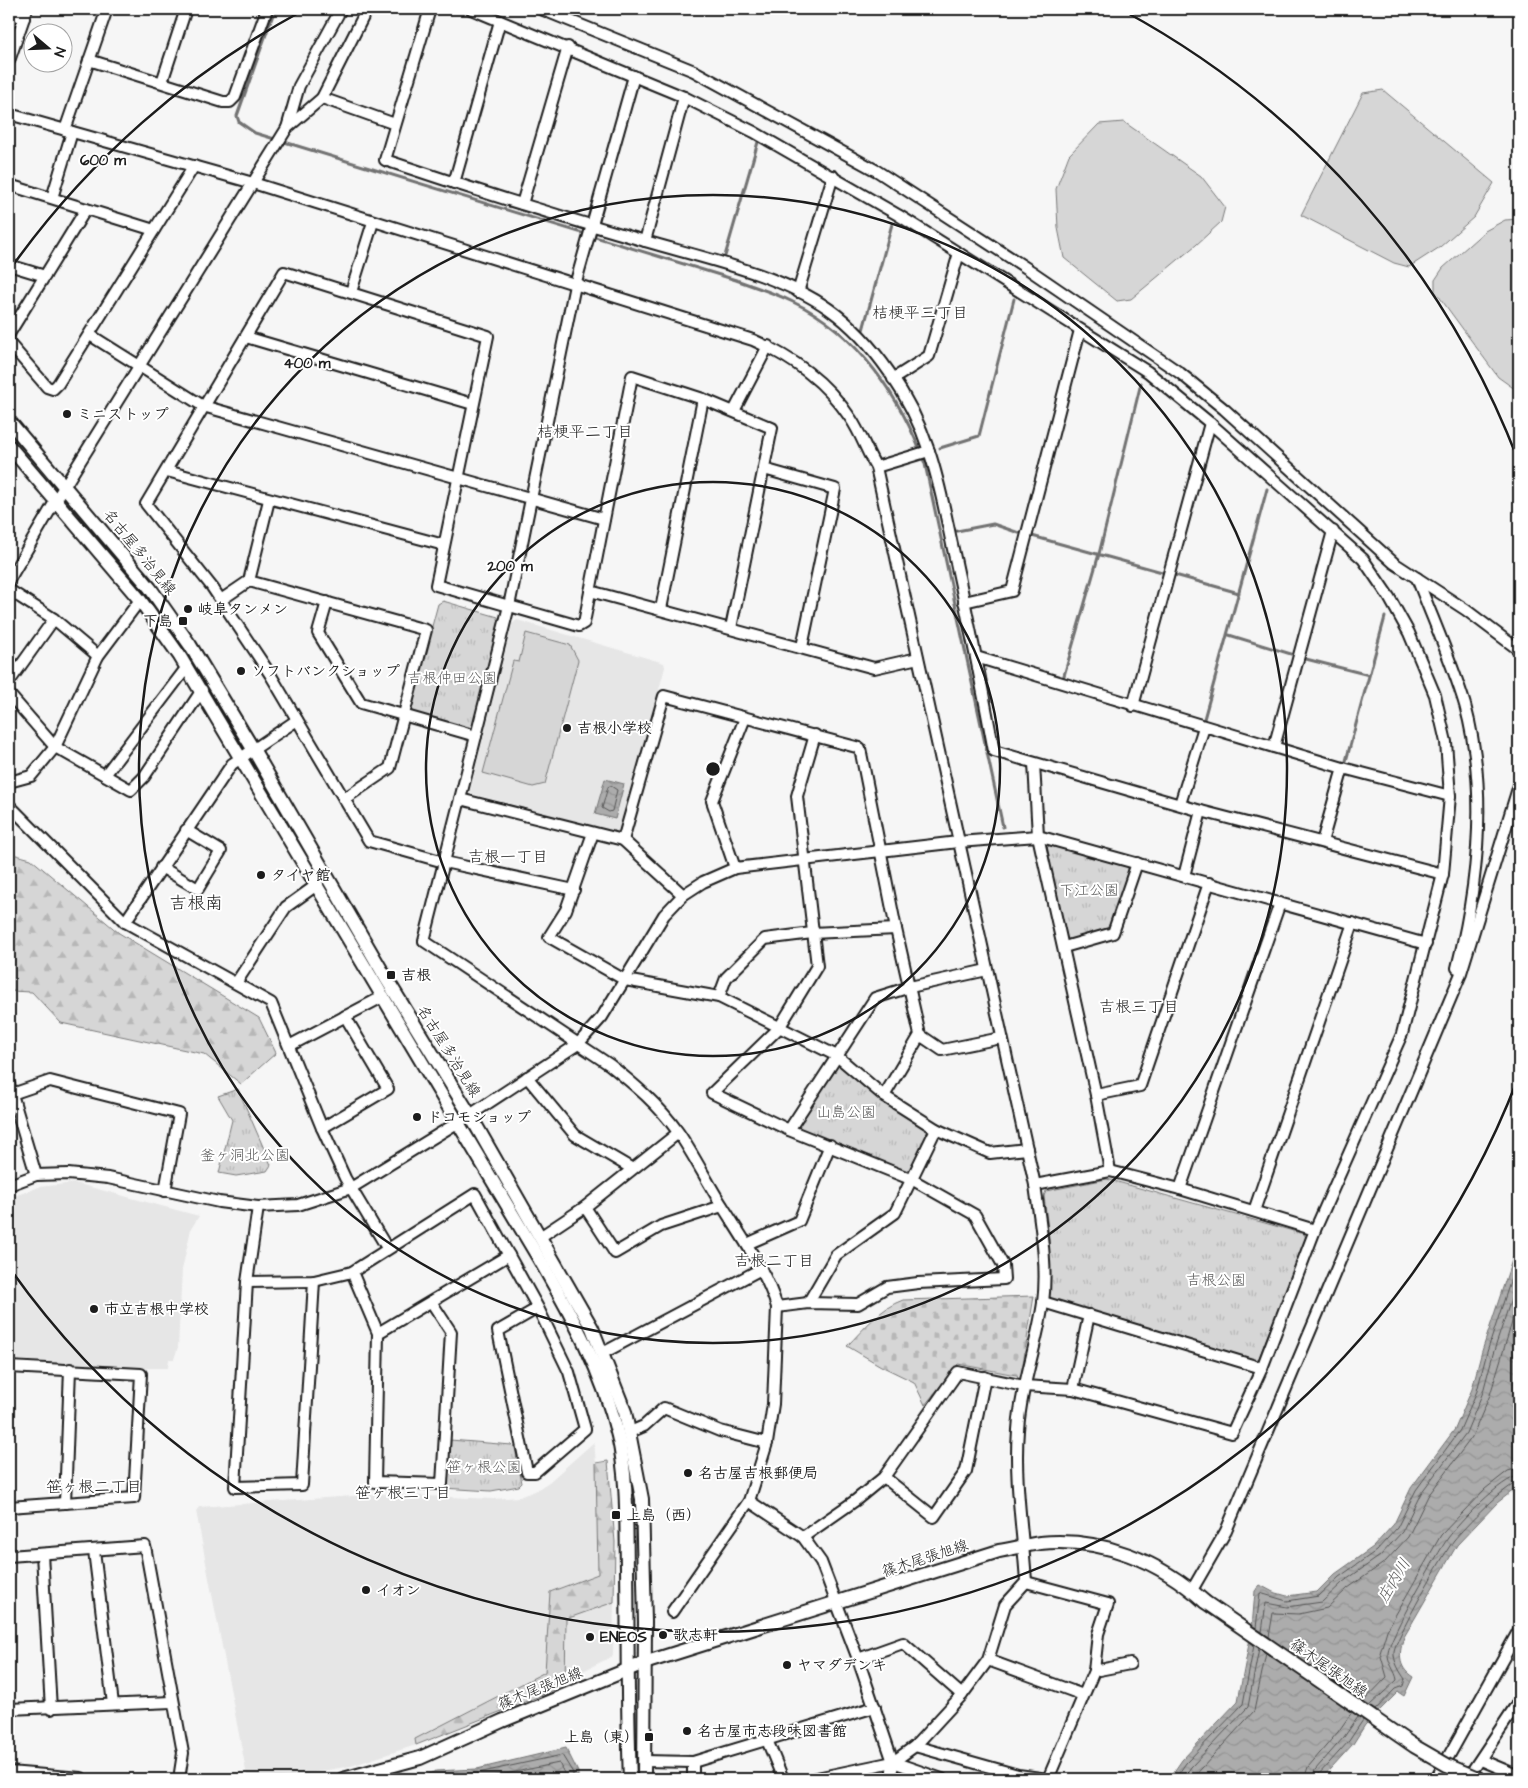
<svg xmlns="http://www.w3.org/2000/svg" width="1528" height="1788" font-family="'Architects Daughter','Klee One',sans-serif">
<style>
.built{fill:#e6e6e6}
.grass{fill:url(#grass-tufts);stroke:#797979}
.forest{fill:url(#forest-firs);stroke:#797979}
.cemetery{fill:url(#cemetery-stones);stroke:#797979}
.garden{fill:#d6d6d6;stroke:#797979}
.water{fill:url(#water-waves);stroke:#727272}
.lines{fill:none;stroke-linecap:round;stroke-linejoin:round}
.shore{stroke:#565656;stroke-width:1}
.stream{stroke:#727272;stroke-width:3}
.minor-casing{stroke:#1c1c1c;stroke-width:14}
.major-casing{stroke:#1c1c1c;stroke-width:16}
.minor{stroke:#fff;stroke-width:10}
.major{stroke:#fff;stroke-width:12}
.major-bridge-casing{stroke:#1c1c1c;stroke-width:16;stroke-linecap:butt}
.major-bridge{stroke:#fff;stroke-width:12}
.ring{fill:none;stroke:#1c1c1c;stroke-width:2.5}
.poi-dot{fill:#1c1c1c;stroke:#fff;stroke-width:2}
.labels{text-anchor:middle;stroke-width:4;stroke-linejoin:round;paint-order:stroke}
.poi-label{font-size:15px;font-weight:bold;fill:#1c1c1c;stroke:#fff;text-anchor:start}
.street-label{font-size:15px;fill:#1c1c1c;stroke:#fff}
.park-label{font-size:15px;fill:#5d5d5d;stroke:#fff}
.neighbourhood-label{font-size:16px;fill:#1c1c1c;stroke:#fff}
.water-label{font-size:16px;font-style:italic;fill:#5d5d5d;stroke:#fff}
.quarter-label{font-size:18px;fill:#1c1c1c;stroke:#fff}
.centre{fill:#1c1c1c;stroke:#fff;stroke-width:2.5}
.ring-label{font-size:15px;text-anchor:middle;font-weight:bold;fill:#1c1c1c;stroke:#fff;stroke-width:4;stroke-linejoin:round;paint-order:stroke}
</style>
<defs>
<pattern id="grass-tufts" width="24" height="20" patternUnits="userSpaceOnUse" patternTransform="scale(1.25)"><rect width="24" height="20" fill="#d6d6d6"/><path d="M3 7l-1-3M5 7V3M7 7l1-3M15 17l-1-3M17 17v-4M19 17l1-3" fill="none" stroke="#b7b7b7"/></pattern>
<pattern id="forest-firs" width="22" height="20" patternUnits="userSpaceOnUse" patternTransform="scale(1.25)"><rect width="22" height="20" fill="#d6d6d6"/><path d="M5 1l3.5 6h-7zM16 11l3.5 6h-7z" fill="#b7b7b7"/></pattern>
<pattern id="cemetery-stones" width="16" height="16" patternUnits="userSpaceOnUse" patternTransform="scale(1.25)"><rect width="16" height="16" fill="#d6d6d6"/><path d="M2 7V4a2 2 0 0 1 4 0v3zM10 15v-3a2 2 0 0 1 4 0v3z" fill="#b7b7b7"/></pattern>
<pattern id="water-waves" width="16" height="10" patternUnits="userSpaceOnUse" patternTransform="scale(1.25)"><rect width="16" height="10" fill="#acacac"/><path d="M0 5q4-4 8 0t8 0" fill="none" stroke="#939393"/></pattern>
</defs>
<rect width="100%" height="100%" fill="#f6f6f6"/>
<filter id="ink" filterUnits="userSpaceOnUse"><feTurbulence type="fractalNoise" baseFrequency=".02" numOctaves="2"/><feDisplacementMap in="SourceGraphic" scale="10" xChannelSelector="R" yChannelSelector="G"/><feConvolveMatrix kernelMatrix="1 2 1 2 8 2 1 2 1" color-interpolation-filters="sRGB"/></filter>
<g filter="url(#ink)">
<g class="built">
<path d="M517 620 664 663 665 667 621 833 472 794 470 790 512 624Z"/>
<path d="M75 1183 199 1216 191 1229 182 1270 178 1347 174 1359H169L168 1368H141L9 1360V1198L39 1187Z"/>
<path d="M594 1442 598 1485V1574L550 1592 545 1672 415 1739 416 1745 351 1766 276 1779H249L247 1776 196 1511 199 1507 381 1494 494 1499 519 1497 535 1491 549 1482Z"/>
<path d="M614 1602 613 1656 565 1680 566 1619Z"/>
</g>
<g class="grass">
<path d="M443 601 498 617 499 622 472 728 469 729 412 712 410 708 438 604Z"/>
<path d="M1051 844 1126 865 1131 872 1111 928 1068 941 1045 850Z"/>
<path d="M839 1063 931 1128 932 1133 911 1172 907 1174 801 1129 799 1125 836 1065Z"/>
<path d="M238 1089 271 1165 267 1171 236 1176 219 1173 232 1120 218 1096Z"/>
<path d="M1107 1179 1304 1234 1306 1238 1259 1358 1252 1362 1051 1302 1049 1298V1238L1044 1196 1046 1191Z"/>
<path d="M450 1440 512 1445 515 1448 522 1483 519 1486 491 1491 443 1488 447 1443Z"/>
</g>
<g class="forest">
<path d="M9 853 31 859 119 933 259 1018 276 1053 241 1084 204 1054 61 1023 32 992 9 991Z"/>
<path d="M608 1461 615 1542 614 1602 566 1619 565 1686 416 1745 415 1739 545 1672 550 1592 598 1574 596 1463Z"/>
</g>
<path class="cemetery" d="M1034 1296 1021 1376 958 1364 925 1405 914 1382 881 1366 847 1346C864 1329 880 1308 903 1300Z"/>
<g class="garden">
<path d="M1383 90 1494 183 1474 217 1440 247 1409 267 1394 263 1301 215 1363 93Z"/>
<path d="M1124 122 1201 176 1225 207 1221 222 1196 245 1131 299 1117 301 1064 258 1058 228 1056 189 1069 155 1099 124Z"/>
<path d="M1519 219V392L1498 377 1435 291V280L1443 268 1485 231 1505 220Z"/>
<path d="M526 633 570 645 578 660 545 784 533 787 483 773 513 661 519 662Z"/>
</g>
<g class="water">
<path d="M605 779 624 784 615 819 595 814Z"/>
<path d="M1519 1239V1486L1497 1503 1457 1545 1404 1637C1399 1652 1397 1667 1413 1677L1404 1696 1398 1692 1365 1725 1353 1744 1321 1779H1169L1182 1760 1238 1701 1252 1628 1255 1591 1260 1585 1273 1592 1287 1596 1317 1592 1335 1574 1373 1547 1394 1524 1411 1488 1455 1429 1472 1389 1482 1351Z"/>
<path d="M566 1748 578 1772V1779H416L436 1771 477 1769Z"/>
</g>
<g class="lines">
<g class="shore">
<path d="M611 786 617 790 612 811 609 812 602 808 608 787Z"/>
<path d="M1256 1628 1260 1593 1287 1601 1319 1596 1339 1577 1376 1551 1397 1528 1416 1490 1460 1430 1477 1391 1487 1352 1519 1255"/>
<path d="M1262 1632 1266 1603 1287 1607 1322 1602 1343 1582 1380 1556 1402 1532 1421 1493 1466 1433 1483 1392 1493 1354 1519 1275"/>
<path d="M1269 1637 1273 1613 1299 1614 1327 1608 1348 1588 1385 1562 1408 1537 1428 1496 1472 1437 1490 1395 1519 1299"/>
<path d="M1363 1702 1387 1677 1380 1653 1387 1630 1441 1535 1485 1489 1508 1471 1519 1468"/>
<path d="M1369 1706 1397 1680C1396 1671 1387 1663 1388 1652 1389 1638 1438 1552 1448 1538 1459 1523 1502 1477 1519 1476"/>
<path d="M1375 1710 1395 1689 1403 1686 1405 1679C1400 1672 1393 1661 1394 1651 1396 1638 1444 1553 1454 1540 1464 1528 1506 1484 1519 1482"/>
<path d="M430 1779 438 1776 478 1773 562 1755 573 1773V1779"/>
<path d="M481 1779 559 1763 567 1779"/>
<path d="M1175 1779 1186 1763 1243 1704 1254 1645"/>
<path d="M1183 1779 1191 1767 1248 1707 1259 1648"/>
<path d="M1192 1779 1254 1711 1266 1653"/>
<path d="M1304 1779 1308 1767 1338 1732 1352 1712"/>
<path d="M1312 1779 1315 1770 1344 1737 1358 1717"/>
<path d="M1318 1779 1319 1774 1349 1741 1363 1720"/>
</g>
<g class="stream">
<path d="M275 9 237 116 239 122 255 133 736 280C755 287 775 293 793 302 857 332 902 399 925 464L1003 827"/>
<path d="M725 256 758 142"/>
<path d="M863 330 892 224"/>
<path d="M940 448 979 436 1014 299"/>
<path d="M957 531 993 524 1019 533"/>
<path d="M1032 536 1162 572"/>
<path d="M1175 575 1239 593"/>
<path d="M1229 635 1291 654"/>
<path d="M1302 658 1369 675"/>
<path d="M1063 679 1099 554 1141 383"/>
<path d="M1204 719 1267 489"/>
<path d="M1346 761 1385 617"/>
<path d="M1495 1729 1519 1689"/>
</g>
<defs>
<g id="minor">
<path d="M430 9 385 160C471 189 558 216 645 241 703 258 780 274 829 309 874 341 912 399 929 451 941 486 947 523 955 558 969 622 982 686 994 751L1201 811 1443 874"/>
<path d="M471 9 684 97 754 132 898 215 1148 372 1210 423 1363 559 1389 597 1409 633 1435 695 1446 742 1450 796 1443 874 1402 1034 1315 1230 1262 1368 1232 1433 1073 1389 1024 1386 958 1372 884 1477 856 1500 803 1537"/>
<path d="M541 9 694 71 877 171 1031 271 1180 373 1224 409 1394 563 1466 610 1519 650"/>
<path d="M9 12 24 18"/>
<path d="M89 60 223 102H230L235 97 267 9"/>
<path d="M9 61 27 9"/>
<path d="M634 76 575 285 509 606 424 941 610 1065C635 1085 659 1105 678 1132 694 1155 707 1182 723 1207 743 1239 766 1271 777 1307L773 1404 767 1443 749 1501 672 1612"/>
<path d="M162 82 186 9"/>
<path d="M322 98 395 124"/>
<path d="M9 114 253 183 753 340C793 358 826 381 851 419 861 434 867 452 876 467L1035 1185C1040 1223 1048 1264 1043 1303 1037 1345 1021 1386 1018 1430 1014 1480 1023 1532 1026 1582L1005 1605 988 1660 962 1695 915 1746 893 1762 812 1779"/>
<path d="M287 128 299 86 341 9"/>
<path d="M65 130 107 9"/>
<path d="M454 183 500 21"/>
<path d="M9 185 154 230"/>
<path d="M52 198 72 132"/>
<path d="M522 204 568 47"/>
<path d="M645 241 684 97"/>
<path d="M9 265 45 276"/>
<path d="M351 292 373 222"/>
<path d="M798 292 833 176"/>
<path d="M9 334 86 209"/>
<path d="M90 335 203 406 604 519"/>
<path d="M246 337 473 404"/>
<path d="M9 343 47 387 53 389 58 384 194 166"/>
<path d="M893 379 929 356 959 253"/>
<path d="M734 411 768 346"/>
<path d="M876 467 929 451"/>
<path d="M764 469 835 489 802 647"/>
<path d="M167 471 444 545"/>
<path d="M269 500 249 581 426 630 390 768 344 799"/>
<path d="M1417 578C1433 620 1452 662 1465 705 1488 789 1478 884 1457 968"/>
<path d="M9 580 56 500 287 128 322 98 367 9"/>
<path d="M9 590 54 619 98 656"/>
<path d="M590 591 874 668 918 658"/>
<path d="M221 600 249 581"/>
<path d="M327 602 318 633 361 703 476 736"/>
<path d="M964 602 1012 591 1080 330"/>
<path d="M661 609 703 399"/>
<path d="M976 657 1343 768 1450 796"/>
<path d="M9 682 54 619"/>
<path d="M9 694 55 747 131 790 144 777 202 690"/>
<path d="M1133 706 1210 423"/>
<path d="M1274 747 1333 531"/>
<path d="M1034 763 1038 836 1096 1095 1110 1171"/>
<path d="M105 775 187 667"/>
<path d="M9 782 31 776 55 747 98 656 140 600"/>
<path d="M460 799 623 840 683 895"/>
<path d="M1180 804 1204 727"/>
<path d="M9 805 125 922 271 1003 322 1128 345 1178 387 1248"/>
<path d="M593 833 566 910 549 937 625 980 719 997 837 1056 884 1096 936 1129 990 1153 1027 1149"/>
<path d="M623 840 664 696 860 748 896 929 920 1035 884 1096"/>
<path d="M1322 842 1343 768"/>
<path d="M161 867 198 889 221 851 186 830"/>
<path d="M735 868 712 801 745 718"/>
<path d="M1184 876 1201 811"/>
<path d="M574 890 444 862 369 841 270 674 212 587 146 504 284 272 488 336 436 585 579 626 584 623 632 376 703 399 772 428 731 628"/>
<path d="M125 922 232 764 297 720"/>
<path d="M1064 947 1113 933 1137 863"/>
<path d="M236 983 286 907 318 884"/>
<path d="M719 997 726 978 765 939 812 933 896 929"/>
<path d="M920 1035 942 1050 1001 1038"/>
<path d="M289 1046 384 996"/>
<path d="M527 1077 575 1135 631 1168"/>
<path d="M9 1084 36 1175"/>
<path d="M9 1095 50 1081 179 1114 165 1191"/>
<path d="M1096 1095 1140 1086 1209 883"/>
<path d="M322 1128 388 1089 345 1016"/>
<path d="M789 1130 875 998 910 987 987 970"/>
<path d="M9 1185 36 1175 68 1174 108 1178 219 1202 258 1207 298 1205 351 1188 470 1115 578 1044 602 1017 664 915 683 895 703 882 735 868 958 842 1038 836 1426 944"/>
<path d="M1035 1185 1110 1171 1180 1189 1315 1230"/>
<path d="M1180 1189 1280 903"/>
<path d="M258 1207 247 1282 235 1487 302 1485 314 1281"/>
<path d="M585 1207 615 1253 661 1226 722 1206"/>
<path d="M1254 1211 1353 923"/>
<path d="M540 1237 585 1207 678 1133"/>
<path d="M747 1244 799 1221 830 1145"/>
<path d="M352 1272 378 1333 375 1482 442 1484 451 1332 432 1303"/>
<path d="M247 1282 314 1281 352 1272 475 1194 538 1308 569 1372 585 1429 535 1472H527L498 1331 538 1308"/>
<path d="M1043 1302 1262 1368"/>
<path d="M808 1303 836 1255 895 1213 936 1129"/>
<path d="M777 1307 808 1303 858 1304 887 1287 918 1283 1004 1279 1003 1265 975 1215 913 1180 789 1130 712 1093 779 1028 817 966 797 796 815 735"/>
<path d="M378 1333 509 1255"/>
<path d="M603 1353 761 1269"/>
<path d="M9 1367 141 1374 134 1498 9 1507"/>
<path d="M1073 1389 1089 1315"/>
<path d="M630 1432 644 1426 664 1408 720 1431 767 1443"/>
<path d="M884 1477 934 1517 966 1471 985 1377"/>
<path d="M749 1501 803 1537 821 1562 858 1659 893 1762 891 1779"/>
<path d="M65 1503 70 1369"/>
<path d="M94 1551 113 1704"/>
<path d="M42 1554 51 1709"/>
<path d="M9 1556 145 1546 183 1753 179 1779"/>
<path d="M1192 1590 1226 1531 1460 976 1519 785"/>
<path d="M858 1659 903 1643 962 1695"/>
<path d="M988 1660 1083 1695"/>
<path d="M1094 1671 1130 1664"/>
<path d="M9 1709 172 1702"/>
<path d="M767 1740 783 1779"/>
<path d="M915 1746 1018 1775 1048 1779 1094 1671 1098 1634 1108 1604 1026 1582"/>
<path d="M1481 1760 1519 1776"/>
<path d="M644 1761 693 1762 875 1707"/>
<path d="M693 1762V1779"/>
<path d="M893 1762 942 1779"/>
<path d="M1436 1779 1519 1630"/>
<path d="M1467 1779 1519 1701"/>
</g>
<g id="major">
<path d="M9 421 150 588 190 645 253 749 386 978 470 1115 592 1328 625 1412 642 1499 645 1622 644 1779"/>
<path d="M9 446 140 600 179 655 538 1257C571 1314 603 1371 618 1436 628 1479 626 1524 627 1568 628 1638 627 1709 630 1779"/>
<path d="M9 1773 81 1779"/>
<path d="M343 1779 420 1758 502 1721 644 1663 999 1551C1012 1549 1026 1545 1040 1543 1102 1537 1160 1561 1205 1602"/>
</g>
</defs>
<use href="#minor" class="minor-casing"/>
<use href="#major" class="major-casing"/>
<use href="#minor" class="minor"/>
<use href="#major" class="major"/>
<defs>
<path id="major-bridge" d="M1205 1602 1414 1746 1447 1765 1480 1779"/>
</defs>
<use href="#major-bridge" class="major-bridge-casing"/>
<use href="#major-bridge" class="major-bridge"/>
</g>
</g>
<g class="ring">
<circle cx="713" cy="769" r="287"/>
<circle cx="713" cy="769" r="574"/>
<path d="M1518 1078A862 862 0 0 1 11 1270M11 268A862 862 0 0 1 302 11M1124 11A862 862 0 0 1 1518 460"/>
</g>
<g class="poi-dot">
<circle cx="67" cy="414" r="5"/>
<circle cx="188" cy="609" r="5"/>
<rect x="178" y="616" width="10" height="10" rx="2.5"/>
<circle cx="241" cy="671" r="5"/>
<circle cx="567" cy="728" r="5"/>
<circle cx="261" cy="875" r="5"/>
<rect x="386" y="970" width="10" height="10" rx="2.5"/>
<circle cx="417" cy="1117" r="5"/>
<circle cx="94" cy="1309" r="5"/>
<circle cx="688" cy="1473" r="5"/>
<rect x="611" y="1510" width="10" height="10" rx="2.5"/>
<circle cx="366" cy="1590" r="5"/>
<circle cx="663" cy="1635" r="5"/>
<circle cx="590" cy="1637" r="5"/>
<circle cx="787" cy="1665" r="5"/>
<circle cx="687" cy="1731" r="5"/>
<rect x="644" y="1732" width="10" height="10" rx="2.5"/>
</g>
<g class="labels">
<g class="poi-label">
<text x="77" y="419">ミニストップ</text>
<text x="198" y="614">岐阜タンメン</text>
<text x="173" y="626" text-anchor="end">下島</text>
<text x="251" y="676">ソフトバンクショップ</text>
<text x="577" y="733">吉根小学校</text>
<text x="271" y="880">タイヤ館</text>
<text x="401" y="980">吉根</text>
<text x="427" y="1122">ドコモショップ</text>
<text x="104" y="1314">市立吉根中学校</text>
<text x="698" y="1478">名古屋吉根郵便局</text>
<text x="626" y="1520">上島（西）</text>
<text x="376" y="1595">イオン</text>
<text x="673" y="1640">歌志軒</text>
<text x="600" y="1642">ENEOS</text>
<text x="797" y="1670">ヤマダデンキ</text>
<text x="697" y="1736">名古屋市志段味図書館</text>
<text x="639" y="1742" text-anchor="end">上島（東）</text>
</g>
<g class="street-label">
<text transform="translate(140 552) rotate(51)" y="5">名古屋多治見線</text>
<text transform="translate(449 1051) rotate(58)" y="5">名古屋多治見線</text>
<text transform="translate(925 1558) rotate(-18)" y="5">篠木尾張旭線</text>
<text transform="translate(1329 1668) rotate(35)" y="5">篠木尾張旭線</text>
<text transform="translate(540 1688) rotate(-22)" y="5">篠木尾張旭線</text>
</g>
<g class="park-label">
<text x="452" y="683">吉根仲田公園</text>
<text x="1089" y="895">下江公園</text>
<text x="846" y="1117">山島公園</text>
<text x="245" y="1160">釜ヶ洞北公園</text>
<text x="1216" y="1285">吉根公園</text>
<text x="484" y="1472">笹ヶ根公園</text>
</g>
<g class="neighbourhood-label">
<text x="920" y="318">桔梗平三丁目</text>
<text x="585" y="437">桔梗平二丁目</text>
<text x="508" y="862">吉根一丁目</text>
<text x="1139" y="1012">吉根三丁目</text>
<text x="774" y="1266">吉根二丁目</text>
<text x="94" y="1492">笹ヶ根二丁目</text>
<text x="403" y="1498">笹ヶ根三丁目</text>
</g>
<g class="water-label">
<text transform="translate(1393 1580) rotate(-59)" y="6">庄内川</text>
</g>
<g class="quarter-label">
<text x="196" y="909">吉根南</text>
</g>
</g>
<circle cx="713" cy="769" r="8" class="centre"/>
<g class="ring-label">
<text x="103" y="165">600 m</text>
<text x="307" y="368">400 m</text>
<text x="510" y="571">200 m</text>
</g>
<rect width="1528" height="1788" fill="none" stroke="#fff" stroke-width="30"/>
<rect x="15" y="15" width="1498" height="1758" fill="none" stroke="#1c1c1c" stroke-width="2" filter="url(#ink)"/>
<g transform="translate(48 48) rotate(109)"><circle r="24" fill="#ffffff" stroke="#a4a4a4"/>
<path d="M0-4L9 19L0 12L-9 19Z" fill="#1c1c1c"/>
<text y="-8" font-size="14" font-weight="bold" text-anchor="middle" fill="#1c1c1c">N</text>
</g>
</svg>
